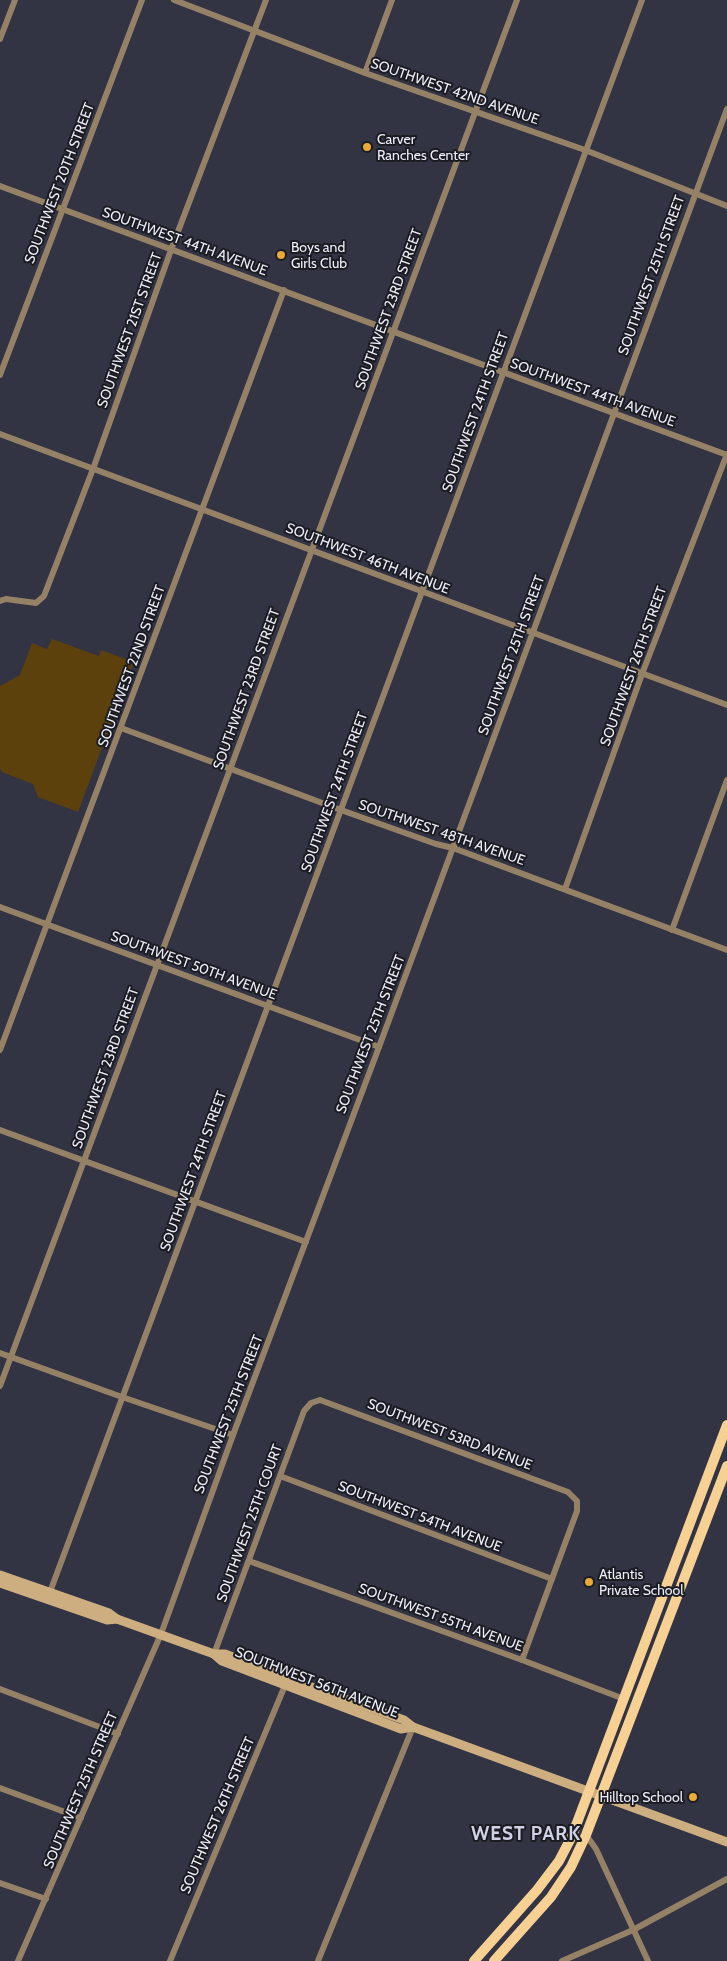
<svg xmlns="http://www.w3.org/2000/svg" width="727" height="1961" font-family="Cabin,sans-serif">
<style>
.green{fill:#5d410d}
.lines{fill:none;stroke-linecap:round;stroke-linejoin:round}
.street{stroke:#958266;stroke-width:6}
.secondary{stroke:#ccae80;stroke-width:9}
.primary{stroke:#f7d094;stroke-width:10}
.poi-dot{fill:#e9aa38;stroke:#1b1b22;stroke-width:2}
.labels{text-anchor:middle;stroke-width:4;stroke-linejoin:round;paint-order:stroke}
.street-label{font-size:14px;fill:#edeef9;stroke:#1b1b22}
.poi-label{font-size:14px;fill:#edeef9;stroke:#1b1b22;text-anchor:start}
.district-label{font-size:19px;font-weight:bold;letter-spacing:1px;fill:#cfd1e5;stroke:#1b1b22}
</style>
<rect width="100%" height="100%" fill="#323343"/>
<path class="green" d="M52 639 99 656 101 650 134 662 78 812 38 797 33 784 2 772 0 768V686L20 675 32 643 47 649Z"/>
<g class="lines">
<g class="street">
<path d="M174 0 365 73 585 150 727 206"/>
<path d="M0 39 15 0"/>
<path d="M365 73 392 0"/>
<path d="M0 186 727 455"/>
<path d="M0 375 142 0"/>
<path d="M0 434 727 705"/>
<path d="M0 601 6 599 36 603 44 596 93 469 171 250 266 0"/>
<path d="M121 728 341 810 436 844 453 848 727 950"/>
<path d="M565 889 642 674 727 454"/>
<path d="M0 907 379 1047"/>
<path d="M672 930 727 780"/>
<path d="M0 1050 284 290"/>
<path d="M0 1130 306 1242"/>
<path d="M0 1353 122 1397 233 1435"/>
<path d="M0 1386 517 0"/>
<path d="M280 1476 552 1579"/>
<path d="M249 1561 522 1660 624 1699"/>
<path d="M50 1592 642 0"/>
<path d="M214 1654 304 1411 311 1403 320 1400 568 1492 577 1501V1511L522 1660"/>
<path d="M0 1689 118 1734"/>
<path d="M0 1788 81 1818"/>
<path d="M586 1835 596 1849 648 1961"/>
<path d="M0 1883 46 1899"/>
<path d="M18 1961 161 1634 233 1435 379 1047 727 109"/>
<path d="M170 1961 286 1683"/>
<path d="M318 1961 413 1727"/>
<path d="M562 1961 633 1930 727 1879"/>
</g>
<g class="secondary">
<path d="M0 1575 109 1613 117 1619 214 1654 222 1661 401 1729 413 1727"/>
<path d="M0 1583 107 1620 117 1619"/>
<path d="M214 1654H225L300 1683 404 1720 413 1727 727 1842"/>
</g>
<g class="primary">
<path d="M474 1961 537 1890 559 1861 572 1836 727 1425"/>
<path d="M494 1961 551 1897 571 1867 586 1835 727 1466"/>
</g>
</g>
<g class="poi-dot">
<circle cx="367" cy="147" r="5"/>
<circle cx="281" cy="255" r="5"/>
<circle cx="589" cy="1582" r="5"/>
<circle cx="693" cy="1797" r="5"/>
</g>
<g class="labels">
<g class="street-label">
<text transform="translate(455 91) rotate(19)" y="5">SOUTHWEST 42ND AVENUE</text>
<text transform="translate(59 183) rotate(-69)" y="5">SOUTHWEST 20TH STREET</text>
<text transform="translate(185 241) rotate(20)" y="5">SOUTHWEST 44TH AVENUE</text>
<text transform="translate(651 275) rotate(-70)" y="5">SOUTHWEST 25TH STREET</text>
<text transform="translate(388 309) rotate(-70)" y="5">SOUTHWEST 23RD STREET</text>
<text transform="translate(129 330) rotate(-70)" y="5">SOUTHWEST 21ST STREET</text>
<text transform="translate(593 392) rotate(20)" y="5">SOUTHWEST 44TH AVENUE</text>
<text transform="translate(475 412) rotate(-70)" y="5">SOUTHWEST 24TH STREET</text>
<text transform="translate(368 558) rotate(21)" y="5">SOUTHWEST 46TH AVENUE</text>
<text transform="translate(511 655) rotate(-70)" y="5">SOUTHWEST 25TH STREET</text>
<text transform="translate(131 666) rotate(-70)" y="5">SOUTHWEST 22ND STREET</text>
<text transform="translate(633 666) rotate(-70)" y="5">SOUTHWEST 26TH STREET</text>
<text transform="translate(246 689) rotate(-70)" y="5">SOUTHWEST 23RD STREET</text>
<text transform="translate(334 792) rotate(-70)" y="5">SOUTHWEST 24TH STREET</text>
<text transform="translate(442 832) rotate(19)" y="5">SOUTHWEST 48TH AVENUE</text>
<text transform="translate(194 965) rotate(20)" y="5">SOUTHWEST 50TH AVENUE</text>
<text transform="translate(370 1034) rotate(-69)" y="5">SOUTHWEST 25TH STREET</text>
<text transform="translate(105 1068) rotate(-70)" y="5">SOUTHWEST 23RD STREET</text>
<text transform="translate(193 1171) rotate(-70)" y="5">SOUTHWEST 24TH STREET</text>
<text transform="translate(228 1414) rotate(-69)" y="5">SOUTHWEST 25TH STREET</text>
<text transform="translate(450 1434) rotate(21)" y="5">SOUTHWEST 53RD AVENUE</text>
<text transform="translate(420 1516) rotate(21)" y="5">SOUTHWEST 54TH AVENUE</text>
<text transform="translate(249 1523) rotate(-70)" y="5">SOUTHWEST 25TH COURT</text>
<text transform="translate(441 1617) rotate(20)" y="5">SOUTHWEST 55TH AVENUE</text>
<text transform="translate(317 1682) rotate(21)" y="5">SOUTHWEST 56TH AVENUE</text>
<text transform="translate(80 1790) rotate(-67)" y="5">SOUTHWEST 25TH STREET</text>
<text transform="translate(217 1815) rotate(-67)" y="5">SOUTHWEST 26TH STREET</text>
</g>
<g class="poi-label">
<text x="377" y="144">Carver<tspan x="377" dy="16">Ranches Center</tspan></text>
<text x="291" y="252">Boys and<tspan x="291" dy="16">Girls Club</tspan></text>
<text x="599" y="1579">Atlantis<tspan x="599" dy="16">Private School</tspan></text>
<text x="683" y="1802" text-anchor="end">Hilltop School</text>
</g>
<g class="district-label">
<text x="526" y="1840">WEST PARK</text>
</g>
</g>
</svg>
